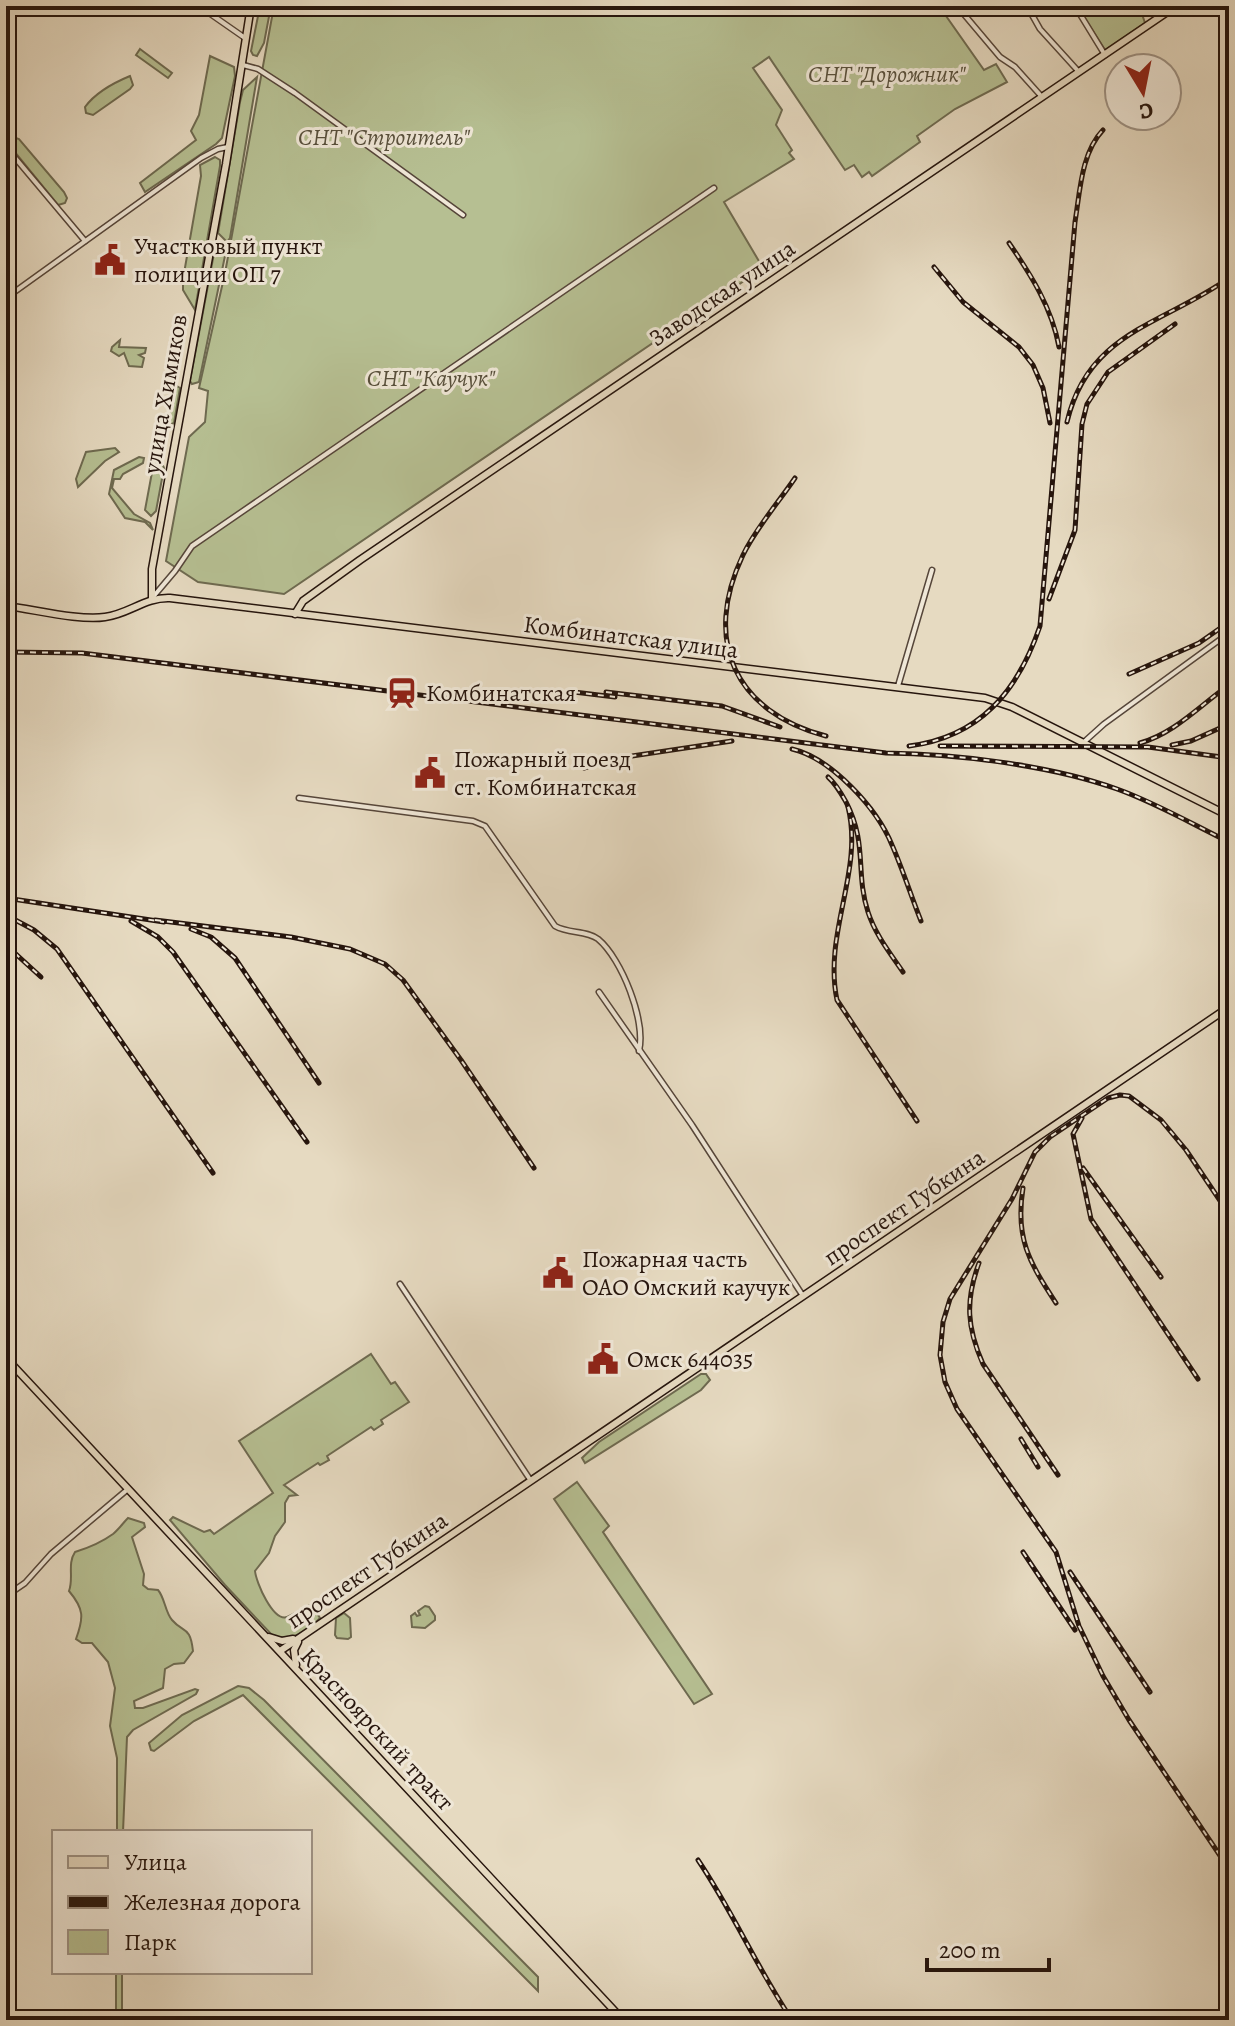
<svg xmlns="http://www.w3.org/2000/svg" width="1235" height="2026" font-family="Alegreya,serif">
<style>
.green{fill:#b6bf92;stroke:#6e6a50;stroke-width:2}
.lines{fill:none;stroke-linecap:round;stroke-linejoin:round}
.minor-casing{stroke:#56463a;stroke-width:7}
.major-casing{stroke:#26150d;stroke-width:9}
.minor{stroke:#efe7d7;stroke-width:4}
.major{stroke:#e6dac1;stroke-width:6}
.rail-casing{stroke:#26150d;stroke-width:5}
.rail{stroke:#efe7d7;stroke-width:2;stroke-dasharray:6;stroke-linecap:butt}
.labels{text-anchor:middle;stroke-width:6;stroke-linejoin:round;paint-order:stroke}
.park-label{font-size:24px;font-style:italic;fill:#58503c;stroke:#efe7d7}
.poi-label{font-size:24px;fill:#26150d;stroke:#efe7d7;text-anchor:start}
.street-label{font-size:24px;fill:#26150d;stroke:#efe7d7}
</style>
<rect width="100%" height="100%" fill="#e6dac1"/>
<filter id="stains"><feTurbulence type="fractalNoise" baseFrequency=".0025" numOctaves="4"/><feColorMatrix values="0 0 0 0 .2 0 0 0 0 .09 0 0 0 0 .02 0 0 0 .5 -.17"/></filter>
<radialGradient id="worn" r=".72"><stop offset=".6" stop-color="#630" stop-opacity="0"/><stop offset="1" stop-color="#630" stop-opacity=".3"/></radialGradient>
<g class="green">
<path d="M260 6H271L264 43 257 56 253 55 251 51Z"/>
<path d="M274 6H939L984 70 996 64 1007 82 955 109 917 136 920 142 872 176 869 172 862 177 854 165 845 170 769 57 753 68 782 110 776 125 792 150 789 153 794 159 724 202 763 268 284 594 198 582 166 561 189 437 205 422 208 391 199 388 225 273Z"/>
<path d="M1077 6H1131L1134 15 1142 14 1145 23 1105 50Z"/>
<path d="M140 49 172 73 168 78 136 55Z"/>
<path d="M210 56 234 67 235 76 222 138 216 144 145 192 140 183 196 140 191 131 199 115Z"/>
<path d="M130 76 133 85 130 89 93 115 86 113 85 107C96 92 113 83 130 76Z"/>
<path d="M257 77 230 238 227 242 218 233 240 102 243 90Z"/>
<path d="M10 136 19 139 64 192 67 198 65 203 58 205 9 145Z"/>
<path d="M215 157 220 160V166L195 310 183 290V279L201 176 200 165Z"/>
<path d="M215 248 226 251 199 382 192 384 190 381Z"/>
<path d="M120 340 119 347 146 348 145 353 139 355 144 358 142 367 129 366 124 353 119 356 111 351 112 347Z"/>
<path d="M175 385 180 388 174 423 167 426Z"/>
<path d="M115 448 119 452 105 461 78 487 76 479 86 452Z"/>
<path d="M139 457 144 458 143 463 123 474 120 479H114L112 488 134 514 150 523 153 530 145 522 125 518 109 494 114 470Z"/>
<path d="M156 463H162L164 468 156 511 151 516 145 510 153 467Z"/>
<path d="M371 1354 391 1384 395 1382 409 1402 381 1420 383 1424 374 1430 371 1427 327 1456 329 1460 320 1465 318 1463 284 1485 297 1495 289 1496 285 1503V1522L275 1536 269 1553 255 1571C256 1582 273 1622 287 1617 296 1614 302 1607 311 1605L320 1618C309 1631 289 1643 272 1635L225 1585 170 1520 173 1517 204 1532 210 1530 214 1534 273 1493 239 1441Z"/>
<path d="M701 1374H706L710 1380 701 1390 585 1463 582 1458 599 1442Z"/>
<path d="M577 1482 609 1526 603 1532 712 1694 694 1704 554 1499Z"/>
<path d="M128 1518 144 1523 145 1527 132 1537 144 1574 143 1585 148 1589 158 1590C165 1598 165 1612 172 1620 184 1634 190 1625 193 1651L184 1663 174 1664 165 1669 163 1688 134 1701 135 1708H143L195 1689 198 1690 196 1694 133 1730 127 1737 123 1832H117V1758L110 1726 115 1688 108 1662 92 1643H82L76 1639C84 1617 84 1609 69 1591 74 1578 67 1564 75 1552 88 1548 102 1542 113 1534 119 1529 123 1523 128 1518Z"/>
<path d="M425 1606 429 1607 435 1616V1620L425 1628 412 1627 411 1616 415 1613 417 1616 420 1615 418 1611Z"/>
<path d="M344 1613 350 1618 351 1637 348 1639 337 1638 335 1635 336 1618Z"/>
<path d="M238 1686 249 1688 264 1700 538 1977V1991L243 1695 194 1721 154 1751 151 1750 149 1743 182 1715Z"/>
<rect x="116" y="1972" width="6" height="48"/>
</g>
<g class="lines">
<defs>
<g id="minor">
<path d="M199 6 245 38"/>
<path d="M957 6 1000 57 1015 67 1042 97"/>
<path d="M1027 6 1040 29 1079 72"/>
<path d="M1075 6 1105 55"/>
<path d="M1152 6 1160 17"/>
<path d="M243 65 258 69 295 93 463 215"/>
<path d="M6 147 85 241"/>
<path d="M6 298 201 158 218 149 228 147"/>
<path d="M153 597 175 571 192 546 714 188"/>
<path d="M898 686 932 570"/>
<path d="M1084 742 1104 724 1229 633"/>
<path d="M299 798 473 821 485 826 555 926C569 934 586 930 598 939 622 959 646 1021 639 1051"/>
<path d="M599 992 692 1125 803 1296"/>
<path d="M400 1284 531 1481"/>
<path d="M6 1596 25 1583 51 1554 128 1489"/>
</g>
<g id="major">
<path d="M152 599V569L226 164 251 6"/>
<path d="M6 606C33 609 79 621 105 617 129 614 145 597 170 598L985 698 1012 707 1229 816"/>
<path d="M295 614 303 601 360 560 1176 6"/>
<path d="M6 1358 623 2020"/>
<path d="M269 1637 282 1641 293 1639"/>
<path d="M280 1651 1229 1007"/>
<path d="M296 1665 294 1650 298 1642"/>
</g>
</defs>
<use href="#minor" class="minor-casing"/>
<use href="#major" class="major-casing"/>
<use href="#minor" class="minor"/>
<use href="#major" class="major"/>
<defs>
<g id="rail">
<path d="M1009 243C1031 275 1052 308 1059 347"/>
<path d="M934 267 963 302 1019 347 1033 365 1043 388 1050 423"/>
<path d="M1067 422C1088 332 1162 325 1229 278"/>
<path d="M795 478C778 503 756 528 743 555 702 641 735 712 826 736"/>
<path d="M1049 599 1075 530 1082 424 1087 404 1108 372 1175 324"/>
<path d="M6 652 82 653 886 753C957 754 1050 765 1117 789 1156 803 1192 824 1229 842"/>
<path d="M1129 674 1199 643 1229 622"/>
<path d="M574 692 615 697"/>
<path d="M606 692 722 706 780 727"/>
<path d="M1140 743C1175 733 1199 706 1229 685"/>
<path d="M1172 745 1191 741 1229 724"/>
<path d="M909 746C980 737 1018 691 1040 626L1075 222C1080 192 1081 153 1103 130"/>
<path d="M940 746 1148 747 1229 758"/>
<path d="M792 749C831 758 877 808 892 845 903 870 911 896 921 921"/>
<path d="M584 768 612 759 732 741"/>
<path d="M828 777C836 784 841 793 846 802 868 845 855 872 868 912 875 934 890 953 903 972"/>
<path d="M848 807C864 871 823 933 837 1000L917 1121"/>
<path d="M6 898 164 922"/>
<path d="M6 915 34 930 57 949 213 1173"/>
<path d="M155 920 291 937 350 949 385 964 403 980 461 1060 534 1168"/>
<path d="M131 921 158 937 173 952 307 1142"/>
<path d="M191 929 211 937 235 958 319 1083"/>
<path d="M6 945 41 977"/>
<path d="M1082 1118 1073 1134 1091 1219 1198 1379"/>
<path d="M1083 1168 1161 1277"/>
<path d="M1023 1188C1015 1238 1029 1262 1056 1303"/>
<path d="M1229 1214 1186 1150 1161 1120 1129 1096 1120 1095 1108 1098 1050 1137 1035 1152 1012 1199 950 1299 943 1322 940 1355 945 1382 957 1409 1056 1552 1079 1626 1103 1676 1129 1720 1229 1869"/>
<path d="M979 1263C965 1301 967 1328 983 1364L1058 1475"/>
<path d="M1021 1439 1038 1467"/>
<path d="M1023 1552 1075 1630"/>
<path d="M1070 1572 1150 1692"/>
<path d="M698 1860C733 1912 757 1968 792 2020"/>
</g>
</defs>
<use href="#rail" class="rail-casing"/>
<use href="#rail" class="rail"/>
</g>
<defs>
<symbol id="civic-bare" viewBox="-9 -9 18 18"><path d="M-.6-6.5H3V-4.5H.6V-3L4-1V1h2V6H-6V1h2V-1L-.6-3ZM-1.2 2.5V6h2.4V2.5Z" fill="#8f2418" stroke="#efe7d7" stroke-width="2.5" paint-order="stroke"/></symbol>
<symbol id="station-bare" viewBox="-9 -9 18 18"><path d="M-3-6H3Q5-6 5-4V2Q5 4 3 4L4.5 6H3L1.5 4h-3L-3 6H-4.5L-3 4Q-5 4-5 2V-4Q-5-6-3-6ZM-3.5-4v3h7v-3ZM-3.5 1v1.5H-2V1ZM2 1v1.5H3.5V1Z" fill="#8f2418" stroke="#efe7d7" stroke-width="2.5" paint-order="stroke"/></symbol>
</defs>
<g fill-rule="evenodd">
<use href="#civic-bare" x="88" y="238" width="44" height="44"/>
<use href="#station-bare" x="380" y="671" width="44" height="44"/>
<use href="#civic-bare" x="408" y="751" width="44" height="44"/>
<use href="#civic-bare" x="536" y="1251" width="44" height="44"/>
<use href="#civic-bare" x="581" y="1337" width="44" height="44"/>
</g>
<g class="labels">
<g class="park-label">
<text x="887" y="82">СНТ "Дорожник"</text>
<text x="384" y="145">СНТ "Строитель"</text>
<text x="431" y="386">СНТ "Каучук"</text>
</g>
<g class="poi-label">
<text x="134" y="254">Участковый пункт<tspan x="134" dy="28">полиции ОП 7</tspan></text>
<text x="426" y="701">Комбинатская</text>
<text x="454" y="767">Пожарный поезд<tspan x="454" dy="28">ст. Комбинатская</tspan></text>
<text x="582" y="1267">Пожарная часть<tspan x="582" dy="28">ОАО Омский каучук</tspan></text>
<text x="627" y="1367">Омск 644035</text>
</g>
<g class="street-label">
<text transform="translate(722 293) rotate(-34)" y="8">Заводская улица</text>
<text transform="translate(165 394) rotate(-80)" y="8">улица Химиков</text>
<text transform="translate(631 637) rotate(7)" y="8">Комбинатская улица</text>
<text transform="translate(904 1207) rotate(-34)" y="8">проспект Губкина</text>
<text transform="translate(367 1570) rotate(-34)" y="8">проспект Губкина</text>
<text transform="translate(377 1729) rotate(47)" y="8">Красноярский тракт</text>
</g>
</g>
<rect width="1235" height="2026" fill="none" stroke="#e6dac1" stroke-width="32"/>
<rect x="8" y="8" width="1219" height="2010" fill="none" stroke="#26150d" stroke-width="4"/>
<rect x="16" y="16" width="1203" height="1994" fill="none" stroke="#26150d" stroke-width="2"/>
<rect x="52" y="1830" width="260" height="144" fill="#efe7d7" stroke="#9f9386" stroke-width="2"/>
<rect x="68" y="1856" width="40" height="12" fill="#e6dac1" stroke="#9f9386" stroke-width="2"/>
<text x="124" y="1870" font-size="24" fill="#26150d">Улица</text>
<rect x="68" y="1896" width="40" height="12" fill="#26150d" stroke="#9f9386" stroke-width="2"/>
<text x="124" y="1910" font-size="24" fill="#26150d">Железная дорога</text>
<rect x="68" y="1930" width="40" height="24" fill="#b6bf92" stroke="#9f9386" stroke-width="2"/>
<text x="124" y="1950" font-size="24" fill="#26150d">Парк</text>
<g transform="translate(1143 92) rotate(170)"><circle r="38" fill="#efe7d7" stroke="#9f9386" stroke-width="2"/>
<path d="M0-6L14 30L0 20L-14 30Z" fill="#8f2418"/>
<text y="-12" font-size="22" font-weight="bold" text-anchor="middle" fill="#26150d">С</text>
</g>
<path d="M927 1958v12h122v-12" fill="none" stroke="#26150d" stroke-width="4"/>
<text x="939" y="1958" font-size="24" fill="#26150d" stroke="#efe7d7" stroke-width="6" paint-order="stroke">200 m</text>
<rect width="100%" height="100%" filter="url(#stains)"/>
<rect width="100%" height="100%" fill="url(#worn)"/>
</svg>
